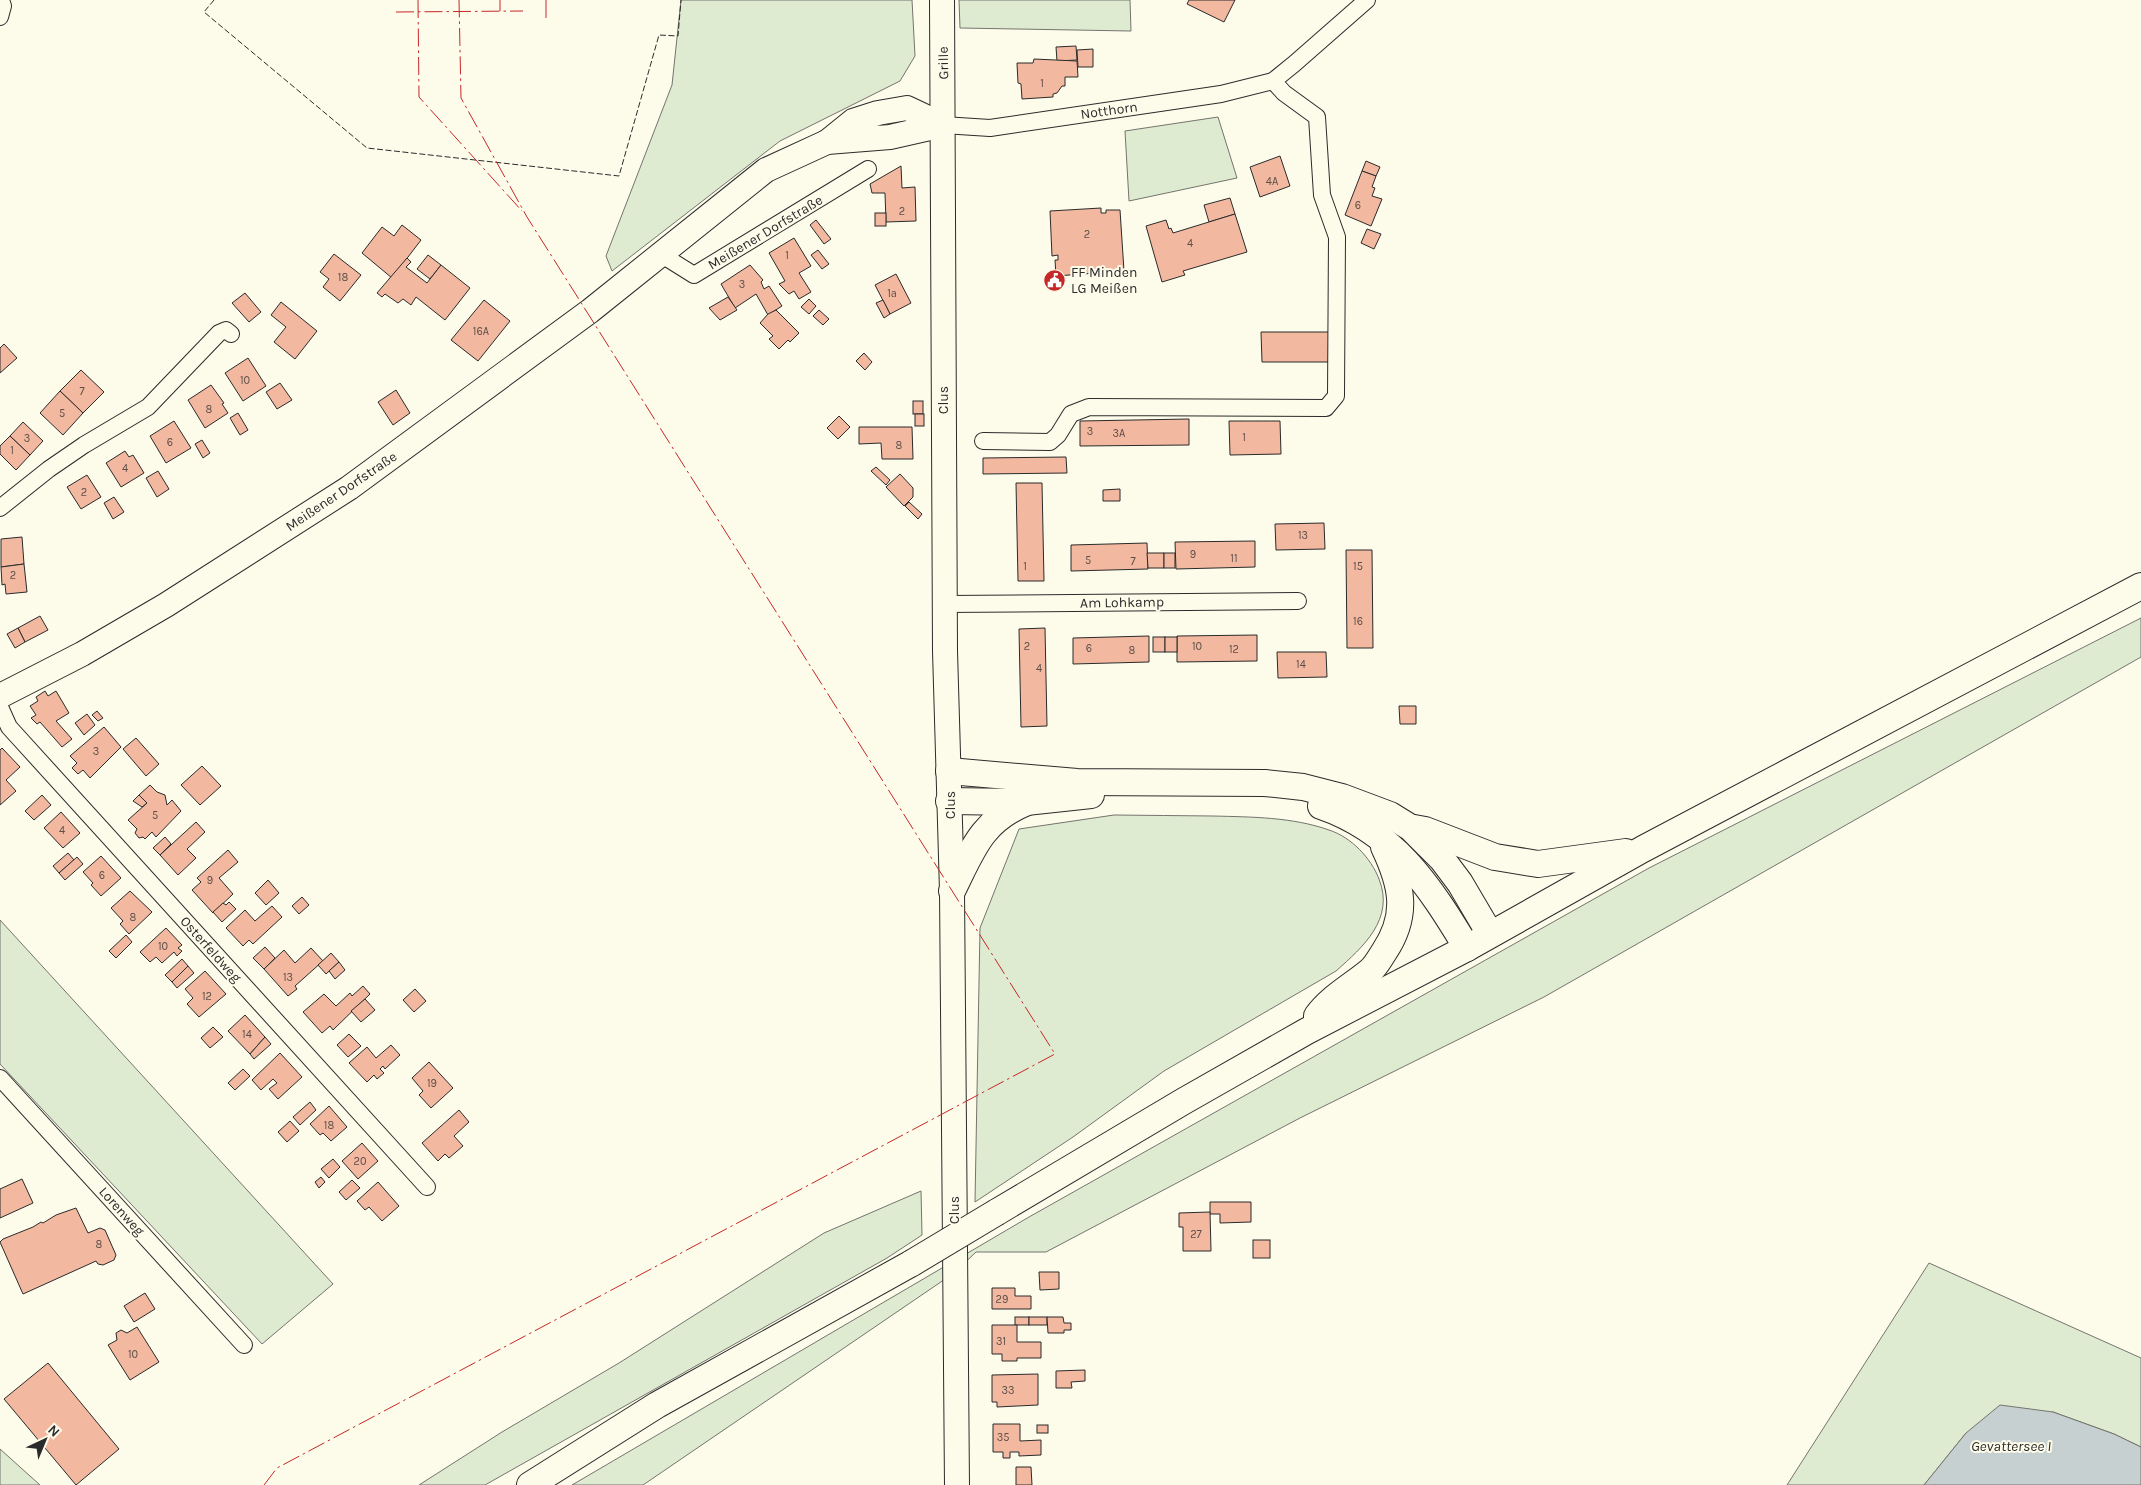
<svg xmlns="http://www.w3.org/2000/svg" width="2141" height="1485" font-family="Karla,sans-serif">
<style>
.green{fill:#deebd1;stroke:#74746e}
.water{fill:#c7d0d0;stroke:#74746e}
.building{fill:#f2b8a0;stroke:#2b2b2b}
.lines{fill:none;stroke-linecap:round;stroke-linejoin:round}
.street-casing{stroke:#2b2b2b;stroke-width:18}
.secondary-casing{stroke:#2b2b2b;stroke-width:26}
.primary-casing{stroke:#2b2b2b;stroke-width:28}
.street{stroke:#fdfbea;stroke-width:16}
.secondary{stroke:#fdfbea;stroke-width:24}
.primary{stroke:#fdfbea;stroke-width:26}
.primary-bridge-casing{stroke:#2b2b2b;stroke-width:28;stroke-linecap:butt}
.primary-bridge{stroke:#fdfbea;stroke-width:26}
.fence{stroke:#2b2b2b;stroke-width:1;stroke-dasharray:6 2.5;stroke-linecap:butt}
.power{stroke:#c62828;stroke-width:1;stroke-dasharray:18 4 2.5 4;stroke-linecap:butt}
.labels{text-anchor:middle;stroke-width:4;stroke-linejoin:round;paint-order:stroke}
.number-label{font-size:11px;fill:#5d4e48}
.street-label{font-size:14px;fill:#2b2b2b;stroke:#fdfbea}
.poi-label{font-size:14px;fill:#2b2b2b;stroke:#fdfbea;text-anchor:start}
.water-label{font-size:15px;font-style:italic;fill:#2b2b2b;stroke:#fdfbea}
</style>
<rect width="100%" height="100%" fill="#fdfbea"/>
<g class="green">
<path d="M681 0H912L915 56 900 81 780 141 612 271 606 256 672 85Z"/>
<path d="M959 0H1130L1131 31 960 28Z"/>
<path d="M1218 117 1237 178 1129 201 1125 131Z"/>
<path d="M2141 618V657L1544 997 1300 1118 1046 1252H976L954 1273 643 1485H572L1029 1217 1649 868Z"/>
<path d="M1114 815C1147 815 1180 816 1213 816 1252 817 1292 817 1329 830 1351 837 1371 858 1379 879 1395 919 1363 947 1336 971L1164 1071 1073 1137 975 1202 980 928 1019 829Z"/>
<path d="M0 920 333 1284 262 1344 0 1064Z"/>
<path d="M921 1191 922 1235 887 1258 485 1485H419L502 1432 619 1363 824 1233Z"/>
<path d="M1929 1263 2141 1358V1447L2114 1434 2053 1412 1966 1433 1924 1485H1787Z"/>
<path d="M0 1449 40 1485H0Z"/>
</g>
<path class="water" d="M2000 1405 2053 1412 2114 1434 2141 1447V1485H1924L1966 1433Z"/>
<g class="building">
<path d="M1189 0H1235L1224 22 1187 4Z"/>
<path d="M1076 46 1077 60 1057 61 1056 47Z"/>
<path d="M1093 49V67H1078L1077 50Z"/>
<path d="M1034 59 1077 61 1078 77H1065V86H1062L1057 93 1053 94V97L1022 99 1021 84 1018 83 1017 63H1033Z"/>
<path d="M1280 156 1290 186 1260 197 1250 167Z"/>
<path d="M1366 161 1380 167 1376 176 1362 171Z"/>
<path d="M901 166 902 188 915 187 916 221 886 222 885 193H872L870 184Z"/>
<path d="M1362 171 1376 176 1372 187 1375 188 1372 196 1382 199 1371 226 1345 215Z"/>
<path d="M1230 198 1235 214 1209 222 1204 205Z"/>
<path d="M1101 208V213H1106V210H1120L1124 271 1056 276 1055 260H1058V255L1052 256 1050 211Z"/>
<rect x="875" y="213" width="11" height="13"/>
<path d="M1235 214 1247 252 1183 271 1185 275 1162 282 1146 226 1166 220 1169 229 1171 228 1173 233Z"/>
<path d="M816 220 831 239 824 244 810 225Z"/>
<path d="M402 225 421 240 392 278 362 253 382 227 394 236Z"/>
<path d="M1367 229 1381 234 1374 249 1361 243Z"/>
<path d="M794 238 811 266 799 273 811 292 799 299 794 291 789 294 779 284 785 281 769 253Z"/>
<path d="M818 250 829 264 822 269 811 255Z"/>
<path d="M334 254 361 275 340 301 323 287 329 279 320 272Z"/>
<path d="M428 255 441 265 430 279 417 269Z"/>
<path d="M407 258 411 262 406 267 427 283 441 265 470 288 445 320 416 297 411 305 403 299 398 303 385 294 382 297 377 293Z"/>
<path d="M750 265 763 280 761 282 764 289 769 286 782 306 768 315 756 294 735 308 721 284Z"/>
<path d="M896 274 911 303 890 314 875 285Z"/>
<path d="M245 293 261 312 249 322 232 303Z"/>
<path d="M728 297 737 310 720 320 709 308Z"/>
<path d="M809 299 816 306 809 314 801 307Z"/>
<path d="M484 300 510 321 478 361 451 340Z"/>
<path d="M883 300 890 314 884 318 876 303Z"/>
<path d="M281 302 317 331 295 359 274 342 286 327 271 315Z"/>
<path d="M776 310 799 333 790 342 788 340 779 349 769 339 773 336 760 323 768 314Z"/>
<path d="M819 310 829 319 823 325 813 316Z"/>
<path d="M1261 332H1331V362H1262Z"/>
<path d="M4 344 17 358 0 373V348Z"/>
<path d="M864 353 872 362 865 370 856 361Z"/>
<path d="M248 358 266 386 243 401 225 373Z"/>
<path d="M81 370 104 392 83 413 60 391Z"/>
<path d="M280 383 292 400 277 409 266 392Z"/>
<path d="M211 385 224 403 222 404 228 413 205 428 188 400Z"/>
<path d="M396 390 410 413 393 425 378 402Z"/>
<path d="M60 391 83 413 63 435 40 413Z"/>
<rect x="913" y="401" width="10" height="13"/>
<path d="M238 413 248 430 240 435 230 418Z"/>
<rect x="915" y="414" width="9" height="12"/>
<path d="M839 416 850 427 838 439 827 428Z"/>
<path d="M1189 419V445L1080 446V421Z"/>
<path d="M174 421 191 448 166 463 150 436Z"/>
<path d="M1229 421H1280L1281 454 1230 455Z"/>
<path d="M23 422 43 441 30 455 10 436Z"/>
<path d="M859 427H912L913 459H882L881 443 859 444Z"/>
<path d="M10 436 30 455 16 470 0 454V446Z"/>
<path d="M202 440 210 453 203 458 195 444Z"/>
<path d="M125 451 129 457 133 455 144 473 121 487 106 463Z"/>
<path d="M1066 457 1067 473 983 474V458Z"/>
<path d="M876 467 890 480 886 485 871 471Z"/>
<path d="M158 471 169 489 157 497 146 478Z"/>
<path d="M900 474 913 488V497L904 506 886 487Z"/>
<path d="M87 475 101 497 81 509 67 487Z"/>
<path d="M1016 483H1042L1044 581H1018Z"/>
<path d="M1120 489V501H1103V490Z"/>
<path d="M114 497 124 512 113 519 104 503Z"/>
<path d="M909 502 922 514 918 519 905 506Z"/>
<path d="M1324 523 1325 549 1276 550 1275 524Z"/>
<path d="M22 537 24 564 1 567V539Z"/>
<path d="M1255 541V567L1176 569 1175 542Z"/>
<path d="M1147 543 1148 569 1071 571V545Z"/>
<path d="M1346 550H1372L1373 648H1347Z"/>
<path d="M1147 553H1164V568H1148Z"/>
<rect x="1164" y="553" width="11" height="15"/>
<path d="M24 564 27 592 6 594 5 584 2 585 1 567Z"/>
<path d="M40 616 48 630 25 642 18 628Z"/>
<path d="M18 628 25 642 15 648 7 634Z"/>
<path d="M1045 628 1047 726 1021 727 1019 629Z"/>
<path d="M1257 635V661L1177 662V636Z"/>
<path d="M1149 636V662L1073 664V638Z"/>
<rect x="1153" y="637" width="12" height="15"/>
<rect x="1165" y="637" width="12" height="15"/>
<path d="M1277 652H1326L1327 677 1278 678Z"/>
<path d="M45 691 48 696 56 691 69 713 56 721 72 739 62 747 40 722 37 724 31 718 36 715 30 706 38 701 36 697Z"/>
<path d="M1399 706H1416V724H1400Z"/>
<path d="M97 711 103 718 98 721 92 715Z"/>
<path d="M87 714 95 725 84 735 75 723Z"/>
<path d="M104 727 121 747 90 778 83 770 78 774 72 768 77 763 70 756Z"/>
<path d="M136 738 159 764 146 776 123 749Z"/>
<path d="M2 748 20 767 6 780 16 791 0 805V750Z"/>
<path d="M202 766 221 786 200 805 181 785Z"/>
<path d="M150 785 157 792 165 795 167 805 172 800 181 811 156 837 152 832 145 839 143 837 139 838 135 833 137 829 128 820 147 803 139 795Z"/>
<path d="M42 795 51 805 34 820 25 811Z"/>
<path d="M139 795 147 803 142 807 133 801Z"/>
<path d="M61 812 80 833 63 848 44 828Z"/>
<path d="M196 822 205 832 187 849 196 858 178 875 160 855Z"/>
<path d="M165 837 171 844 160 855 153 848Z"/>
<path d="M228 850 238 862 219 878 233 894 213 913 192 890 201 882 197 878Z"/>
<path d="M68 853 74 860 59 873 53 866Z"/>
<path d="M101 856 121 878 101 896 91 885 93 883 83 872Z"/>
<path d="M77 857 83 864 65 880 59 873Z"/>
<path d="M268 880 279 893 266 905 255 893Z"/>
<path d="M130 891 152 912 129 934 120 924 123 921 111 908Z"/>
<path d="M302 897 309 905 299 914 292 906Z"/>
<path d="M229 902 236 909 222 922 213 912 223 903 226 905Z"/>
<path d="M272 906 282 917 253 944 249 940 243 946 226 928 245 910 255 921Z"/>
<path d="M166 928 182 945 178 948 182 951 177 956 174 952 162 963 156 957 150 962 140 952Z"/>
<path d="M126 935 132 942 116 958 109 951Z"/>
<path d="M265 947 275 958 264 969 253 958Z"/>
<path d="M311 948 323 961 295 986 297 989 288 996 264 969 284 950 295 963Z"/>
<path d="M331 953 339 962 326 974 318 965Z"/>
<path d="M182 959 188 966 172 982 165 975Z"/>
<path d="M339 962 345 970 335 979 329 971Z"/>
<path d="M188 966 194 973 177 988 172 982Z"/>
<path d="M205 971 226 994 199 1017 187 1004 193 998 185 989Z"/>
<path d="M363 986 370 994 333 1030 330 1026 322 1033 303 1012 324 994 336 1006 350 993 352 996Z"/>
<path d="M415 989 426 1001 414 1012 403 1000Z"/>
<path d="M365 999 375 1010 361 1022 351 1011Z"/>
<path d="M245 1015 265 1037 250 1054 228 1031Z"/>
<path d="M213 1027 223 1037 210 1048 201 1038Z"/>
<path d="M349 1034 361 1046 348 1057 337 1045Z"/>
<path d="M265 1037 271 1044 254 1059 250 1054Z"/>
<path d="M391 1045 400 1055 385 1069 383 1066 380 1069 384 1073 377 1079 374 1075 367 1082 349 1063 367 1047 376 1058Z"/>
<path d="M280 1053 302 1077 278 1099 269 1089 277 1083 273 1079 261 1090 252 1080Z"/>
<path d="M429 1062 453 1088 431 1108 419 1095 423 1091 412 1078Z"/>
<path d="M243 1069 250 1076 235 1090 228 1083Z"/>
<path d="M310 1102 316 1110 300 1125 293 1117Z"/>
<path d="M329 1106 347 1127 331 1141 323 1133 320 1135 310 1124Z"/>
<path d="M459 1110 469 1122 454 1136 463 1146 449 1158 445 1154 438 1161 422 1143Z"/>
<path d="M290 1121 299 1131 287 1142 278 1132Z"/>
<path d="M362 1143 378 1161 358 1179 342 1161Z"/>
<path d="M333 1159 340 1167 329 1178 321 1169Z"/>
<path d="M321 1177 325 1182 319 1188 315 1182Z"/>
<path d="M22 1179 33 1203 0 1218V1189Z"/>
<path d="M352 1180 360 1188 346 1200 339 1192Z"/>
<path d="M378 1182 399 1206 382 1221 369 1207 365 1210 357 1201Z"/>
<path d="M1210 1202H1251V1222L1220 1223V1214H1210Z"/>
<path d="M76 1208 88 1233 100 1228 105 1230 116 1255 114 1260 103 1265 98 1264 96 1261 23 1294 0 1242 3 1239 33 1227 41 1222 43 1223 56 1215Z"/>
<path d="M1210 1212 1211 1251H1183V1227H1179V1213Z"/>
<rect x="1253" y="1240" width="17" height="18"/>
<path d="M1039 1272H1059V1289L1040 1290Z"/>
<path d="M992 1288H1015V1296H1031V1309H992Z"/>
<path d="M145 1293 155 1309 134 1322 124 1306Z"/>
<rect x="1015" y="1317" width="14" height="8"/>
<rect x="1029" y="1317" width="18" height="8"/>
<path d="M1047 1317H1063L1064 1323H1071V1330H1064V1333H1048Z"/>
<path d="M992 1325H1017V1342H1041V1358H1017V1361H1002V1354H992Z"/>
<path d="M137 1327 159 1362 130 1380 108 1345 117 1340 116 1333 121 1330 127 1333Z"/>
<path d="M48 1363 119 1449 76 1485 4 1399Z"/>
<path d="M1085 1370V1381L1071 1382 1072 1388H1056V1371Z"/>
<path d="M1038 1374V1405L997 1407V1402H992V1375Z"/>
<path d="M993 1424H1020V1441L1041 1440V1455L1019 1456V1452H1010V1458H1003V1452H993Z"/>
<rect x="1037" y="1425" width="11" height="8"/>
<path d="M1016 1467H1031L1032 1485H1016Z"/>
</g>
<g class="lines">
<defs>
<g id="street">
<path d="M0 17 3 6 1 0"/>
<path d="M943 125 990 128 1221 94 1273 81 1294 64 1367 0"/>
<path d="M662 255 694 275 868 169"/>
<path d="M983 441 1050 442 1058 435 1071 414 1089 407 1326 408 1336 396 1337 237 1322 195 1317 117 1284 93 1273 81"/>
<path d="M0 508 49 469 84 445 148 407 219 333 226 330 231 334"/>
<path d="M945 604 1298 601"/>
<path d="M0 707 9 727 427 1187"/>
<path d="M0 1078 244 1345"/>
</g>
<g id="secondary">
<path d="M942 0 945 651 952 891 957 1485"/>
<path d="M827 142 890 137 943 125"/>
<path d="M0 696 82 654 166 605 349 488 590 311 766 170 827 142 853 121 878 113 907 108 943 125"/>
</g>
<g id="primary">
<path d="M949 771 1077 782 1265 783 1303 787 1342 797 1390 815 1411 828 1442 859 1460 883 1490 934"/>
<path d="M949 801 1026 802 1091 795"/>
<path d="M1321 806C1394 831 1429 885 1467 948"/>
<path d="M1414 828 1425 830 1495 857 1538 864 1626 852"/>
<path d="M952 891C972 851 981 821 1025 803"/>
<path d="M1317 1016C1331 997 1352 986 1370 971 1376 966 1380 958 1384 952 1409 915 1402 885 1384 847"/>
<path d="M997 1212 1184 1101 1307 1031 1467 948 1643 849 2141 586"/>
<path d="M530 1485 657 1405 912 1263"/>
</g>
</defs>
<use href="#street" class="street-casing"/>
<use href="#secondary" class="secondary-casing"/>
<use href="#primary" class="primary-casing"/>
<use href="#street" class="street"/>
<use href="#secondary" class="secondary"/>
<use href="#primary" class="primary"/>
<defs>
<path id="primary-bridge" d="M912 1263 997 1212"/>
</defs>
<use href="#primary-bridge" class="primary-bridge-casing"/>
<use href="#primary-bridge" class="primary-bridge"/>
<path class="fence" d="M214 0 204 12 367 148 619 176 659 35 678 36 681 0"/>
<g class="power">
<path d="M418 0 419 97 522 211"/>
<path d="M500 0V11"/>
<path d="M546 0V18"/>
<path d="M396 12 523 11"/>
<path d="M264 1485 277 1468 1055 1054 527 217 461 98 459 0"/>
</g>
</g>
<defs>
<symbol id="civic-disc" viewBox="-11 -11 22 22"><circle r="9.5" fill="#c62828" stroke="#fdfbea"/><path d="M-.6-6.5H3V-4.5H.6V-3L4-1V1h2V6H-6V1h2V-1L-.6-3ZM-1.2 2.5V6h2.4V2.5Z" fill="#fff"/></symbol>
</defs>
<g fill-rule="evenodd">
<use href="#civic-disc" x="1042" y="268" width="25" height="25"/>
</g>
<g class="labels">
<g class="number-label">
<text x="1042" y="87">1</text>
<text x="1272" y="185">4A</text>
<text x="1358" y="209">6</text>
<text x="902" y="215">2</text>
<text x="1087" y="238">2</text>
<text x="1190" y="247">4</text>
<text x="787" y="259">1</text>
<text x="343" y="281">18</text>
<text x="742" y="288">3</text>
<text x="892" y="297">1a</text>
<text x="481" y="335">16A</text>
<text x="245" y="384">10</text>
<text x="82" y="395">7</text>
<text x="209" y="413">8</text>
<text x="62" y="417">5</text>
<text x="1090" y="435">3</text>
<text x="1119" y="437">3A</text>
<text x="1244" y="441">1</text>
<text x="27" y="442">3</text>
<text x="170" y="446">6</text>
<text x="899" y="449">8</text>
<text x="12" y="454">1</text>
<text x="125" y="472">4</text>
<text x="84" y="496">2</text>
<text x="1303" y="539">13</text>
<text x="1193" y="558">9</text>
<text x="1234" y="562">11</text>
<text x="1088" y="564">5</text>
<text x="1133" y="565">7</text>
<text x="1025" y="570">1</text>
<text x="1358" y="570">15</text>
<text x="13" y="579">2</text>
<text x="1358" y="625">16</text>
<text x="1027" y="650">2</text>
<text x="1197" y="650">10</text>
<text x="1089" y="652">6</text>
<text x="1234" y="653">12</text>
<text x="1132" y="654">8</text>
<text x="1301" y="668">14</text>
<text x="1039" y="672">4</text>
<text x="96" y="755">3</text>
<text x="155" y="819">5</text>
<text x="62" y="834">4</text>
<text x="102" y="879">6</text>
<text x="210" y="884">9</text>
<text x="133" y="921">8</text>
<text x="163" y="950">10</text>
<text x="288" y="981">13</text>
<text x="207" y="1000">12</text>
<text x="247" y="1038">14</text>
<text x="432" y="1087">19</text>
<text x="329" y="1129">18</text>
<text x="360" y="1165">20</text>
<text x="1196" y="1238">27</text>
<text x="99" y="1248">8</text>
<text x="1002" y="1303">29</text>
<text x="1001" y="1345">31</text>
<text x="133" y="1358">10</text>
<text x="1008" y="1394">33</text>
<text x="1003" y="1441">35</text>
</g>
<g class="street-label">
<text transform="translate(943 63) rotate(-91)" y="5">Grille</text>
<text transform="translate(1109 110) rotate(-8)" y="5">Notthorn</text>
<text transform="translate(765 232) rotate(-31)" y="5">Meißener Dorfstraße</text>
<text transform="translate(943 400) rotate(-90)" y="5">Clus</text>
<text transform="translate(341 491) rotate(-34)" y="5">Meißener Dorfstraße</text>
<text transform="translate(1122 602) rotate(-1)" y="5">Am Lohkamp</text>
<text transform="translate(950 805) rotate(-90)" y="5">Clus</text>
<text transform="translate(211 949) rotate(48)" y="5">Osterfeldweg</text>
<text transform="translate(954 1210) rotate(-90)" y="5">Clus</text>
<text transform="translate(122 1211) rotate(48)" y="5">Lorenweg</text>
</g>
<g class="poi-label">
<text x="1071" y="277">FF Minden<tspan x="1071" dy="16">LG Meißen</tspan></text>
</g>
<g class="water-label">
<text x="2011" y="1451">Gevattersee I</text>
</g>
</g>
<g transform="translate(45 1440) rotate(44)" stroke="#fdfbea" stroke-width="4" paint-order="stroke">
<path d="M0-4L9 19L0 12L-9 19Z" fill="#2b2b2b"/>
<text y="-8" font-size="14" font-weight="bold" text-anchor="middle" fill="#2b2b2b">N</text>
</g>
</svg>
